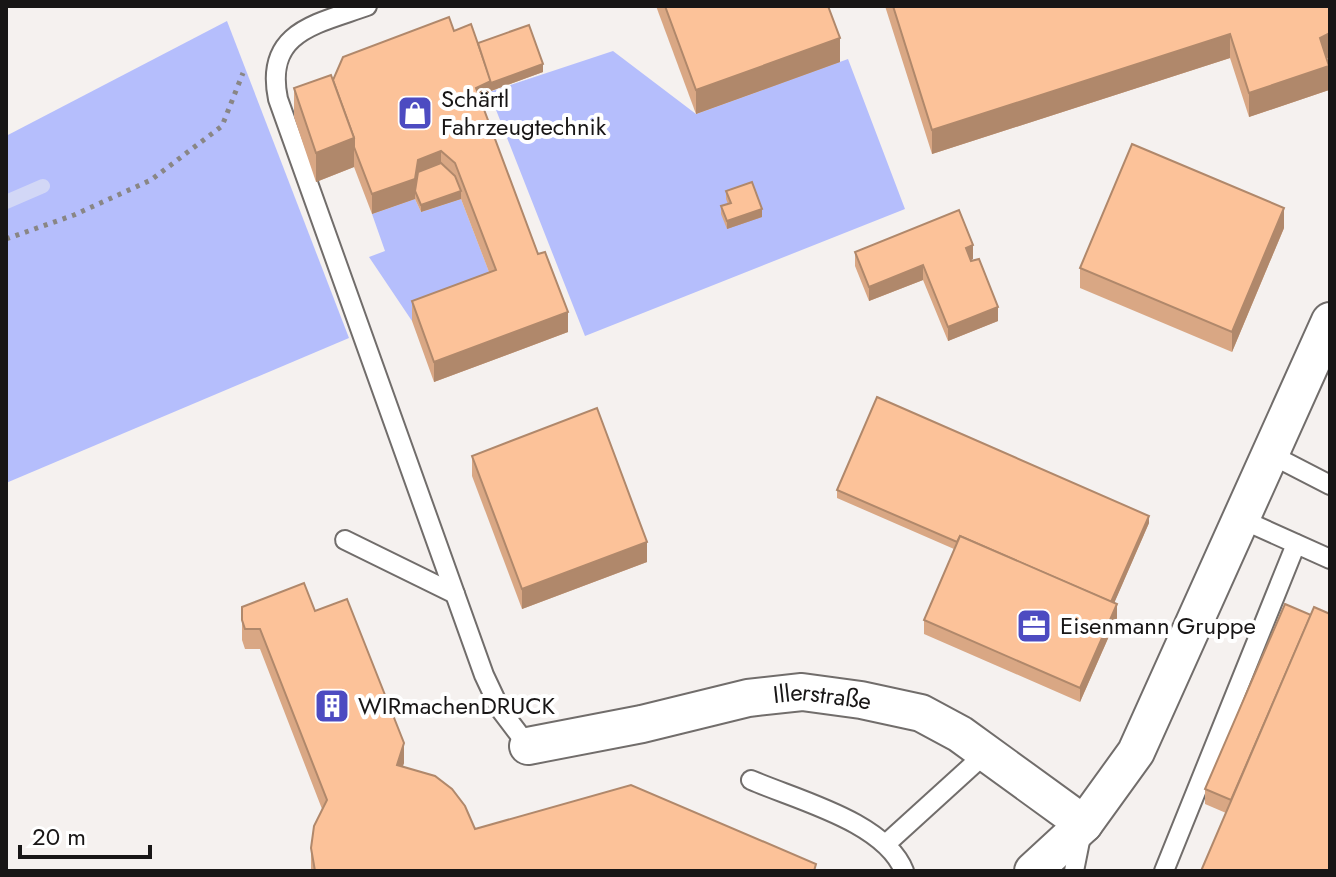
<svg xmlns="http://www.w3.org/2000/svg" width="1336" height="877" font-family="Jost,sans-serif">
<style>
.green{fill:#b5befc}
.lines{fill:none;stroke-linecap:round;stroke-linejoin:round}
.stream{stroke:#d2d7f6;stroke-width:14}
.lane-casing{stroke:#716d6b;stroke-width:22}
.street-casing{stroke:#716d6b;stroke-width:40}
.path{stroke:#898685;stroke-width:5;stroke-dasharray:4 6;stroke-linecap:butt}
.lane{stroke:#fff;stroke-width:18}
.street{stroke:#fff;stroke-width:36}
.wall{fill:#d9a784}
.shaded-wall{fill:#b0886b}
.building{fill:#fcc299;stroke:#b0886b;stroke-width:2}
.labels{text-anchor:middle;stroke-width:8;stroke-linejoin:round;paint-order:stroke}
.poi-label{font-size:24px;fill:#181616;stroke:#fff;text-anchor:start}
.street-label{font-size:24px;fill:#181616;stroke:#fff}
</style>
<rect width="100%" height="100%" fill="#f5f1ef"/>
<g class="green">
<path d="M227 21 349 338 6 483V136Z"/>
<path d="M613 51 696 114 848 59 905 209 585 336 489 92Z"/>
<path d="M415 199 421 212 461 199 496 290 412 321 369 257 385 251 372 214Z"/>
</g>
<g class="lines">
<path class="stream" d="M6 202 43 186"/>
<defs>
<g id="lane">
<path d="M367 6C317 24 264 31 278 99L484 675 500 709 528 746"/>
<path d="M1270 454 1330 485"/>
<path d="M1241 519 1330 559"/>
<path d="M345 540 455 594"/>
<path d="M751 780C797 800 885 822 904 871"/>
<path d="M887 843 986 753"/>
<path d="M1074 871 1082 831"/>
<path d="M1164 871 1296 544"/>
</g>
<g id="street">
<path id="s1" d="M528 746 642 724 748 698 802 692 861 700 921 713 960 734 1084 824"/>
<path d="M1033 871 1084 824 1136 752 1330 321"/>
</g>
</defs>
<use href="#lane" class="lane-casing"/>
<use href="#street" class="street-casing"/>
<path class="path" d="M6 239 74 215 151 180 222 126 243 73"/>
<use href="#lane" class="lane"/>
<use href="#street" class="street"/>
</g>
<g class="wall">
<path d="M656 6H828L840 62 696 114Z"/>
<path d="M885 6H1330V57L1326 59 1329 90 1249 117 1230 58 932 154Z"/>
<path d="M454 31 478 43 543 72 491 91V101L482 105 568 332 434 382 412 321V301L489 272 461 199 421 212 415 199 372 214 354 167 316 182 294 117V88L333 80Z"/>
<path d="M726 191 762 217 727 229 721 214V206L728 204 726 199Z"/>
<path d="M1284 228 1232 352 1080 288V268Z"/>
<path d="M855 252 973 259 971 260 998 321 948 341 923 280 869 301 855 266Z"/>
<path d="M472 456 647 562 522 609 472 476Z"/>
<path d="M837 490 1149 523 1114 603 1117 618 1080 702 924 634V620L954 549 837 498Z"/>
<path d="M315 611 404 763 402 766 475 829 816 871H311V848L322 809 260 649H245L242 640V620Z"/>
<path d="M1311 615 1226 813 1205 804V789Z"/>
</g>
<g class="shaded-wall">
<path d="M1330 33V57L1320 62V38Z"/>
<path d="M1230 34V58L932 154V130Z"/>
<path d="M840 38V62L696 114V90Z"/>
<path d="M543 64V72L491 91V101L476 108V88L491 81Z"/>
<path d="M1329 66V90L1249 117V93Z"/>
<path d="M354 138V167L316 182V153Z"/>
<path d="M441 151V171L415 191V199L372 214V194L418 160Z"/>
<path d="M461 191V199L421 212V205Z"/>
<path d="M1284 208V228L1232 352V332Z"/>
<path d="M762 209V217L727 229V221Z"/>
<path d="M973 245V259L966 262V248Z"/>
<path d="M923 265V280L869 301V287Z"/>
<path d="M998 307V321L948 341V327Z"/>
<path d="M568 312V332L434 382V362Z"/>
<path d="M1149 516V523L1109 615V608Z"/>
<path d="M647 542V562L522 609V589Z"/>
<path d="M1117 604V618L1080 702V688Z"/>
<path d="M404 743V763L397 785V765Z"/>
</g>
<g class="building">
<path d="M665 6H828L840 38 696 90Z"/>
<path d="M893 6H1330V33L1320 38 1329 66 1249 93 1230 34 932 130Z"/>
<path d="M449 17 454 31 471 24 491 81 476 88 538 254 545 252 568 312 434 362 412 301 496 270 455 163 441 151 418 160 415 179 372 194 354 147V138L333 80 343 57Z"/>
<path d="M529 25 543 64 491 83 478 43Z"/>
<path d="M331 75 354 138 316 153 294 88Z"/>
<path d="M1132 144 1284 208 1232 332 1080 268Z"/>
<path d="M441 163 455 176 461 191 421 205 415 191 418 172Z"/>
<path d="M752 182 762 209 727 221 721 206 731 203 726 191Z"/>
<path d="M959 210 973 245 966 248 971 261 979 259 998 307 948 327 923 265 869 287 855 252Z"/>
<path d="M877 397 1149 516 1111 602 960 536 957 542 837 490Z"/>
<path d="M597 408 647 542 522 589 472 456Z"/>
<path d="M960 536 1117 604 1080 688 924 620Z"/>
<path d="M304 583 315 611 347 599 404 743 397 765 435 776 452 789 465 806 475 829 631 785 816 864 814 871H315L311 848 314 826 327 800 260 629H245L242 620V607Z"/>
<path d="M1285 604 1311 615 1231 800 1205 789Z"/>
<path d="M1314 607 1330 614V871H1201Z"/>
</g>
<defs>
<symbol id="shop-square" viewBox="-11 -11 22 22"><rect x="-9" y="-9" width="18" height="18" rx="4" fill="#4d4bc1" stroke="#fff"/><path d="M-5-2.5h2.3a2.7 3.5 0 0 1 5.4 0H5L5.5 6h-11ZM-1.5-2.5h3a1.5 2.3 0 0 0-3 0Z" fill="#fff"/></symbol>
<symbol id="office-square" viewBox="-11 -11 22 22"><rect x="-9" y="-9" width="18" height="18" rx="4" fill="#4d4bc1" stroke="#fff"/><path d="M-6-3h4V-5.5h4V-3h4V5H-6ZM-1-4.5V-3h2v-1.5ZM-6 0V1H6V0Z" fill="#fff"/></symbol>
<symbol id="building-square" viewBox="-11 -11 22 22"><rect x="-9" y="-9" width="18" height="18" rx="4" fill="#4d4bc1" stroke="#fff"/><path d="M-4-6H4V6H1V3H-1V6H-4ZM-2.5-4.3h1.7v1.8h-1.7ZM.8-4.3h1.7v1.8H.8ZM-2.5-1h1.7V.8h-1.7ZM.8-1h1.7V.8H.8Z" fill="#fff"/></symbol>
</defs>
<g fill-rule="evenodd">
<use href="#shop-square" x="395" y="93" width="40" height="40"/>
<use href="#office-square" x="1014" y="606" width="40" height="40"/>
<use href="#building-square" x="312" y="686" width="40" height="40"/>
</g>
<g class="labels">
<g class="poi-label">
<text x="441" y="107">Schärtl<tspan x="441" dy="28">Fahrzeugtechnik</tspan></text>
<text x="1060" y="634">Eisenmann Gruppe</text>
<text x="358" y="714">WIRmachenDRUCK</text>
</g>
<g class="street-label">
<text dy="8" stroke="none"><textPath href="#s1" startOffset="300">Illerstraße</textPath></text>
</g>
</g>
<rect width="1336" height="877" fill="none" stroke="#181616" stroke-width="16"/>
<path d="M20 845v12h130v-12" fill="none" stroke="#181616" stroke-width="4"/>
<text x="32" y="845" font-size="24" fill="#181616" stroke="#ffffff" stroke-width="6" paint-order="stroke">20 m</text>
</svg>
